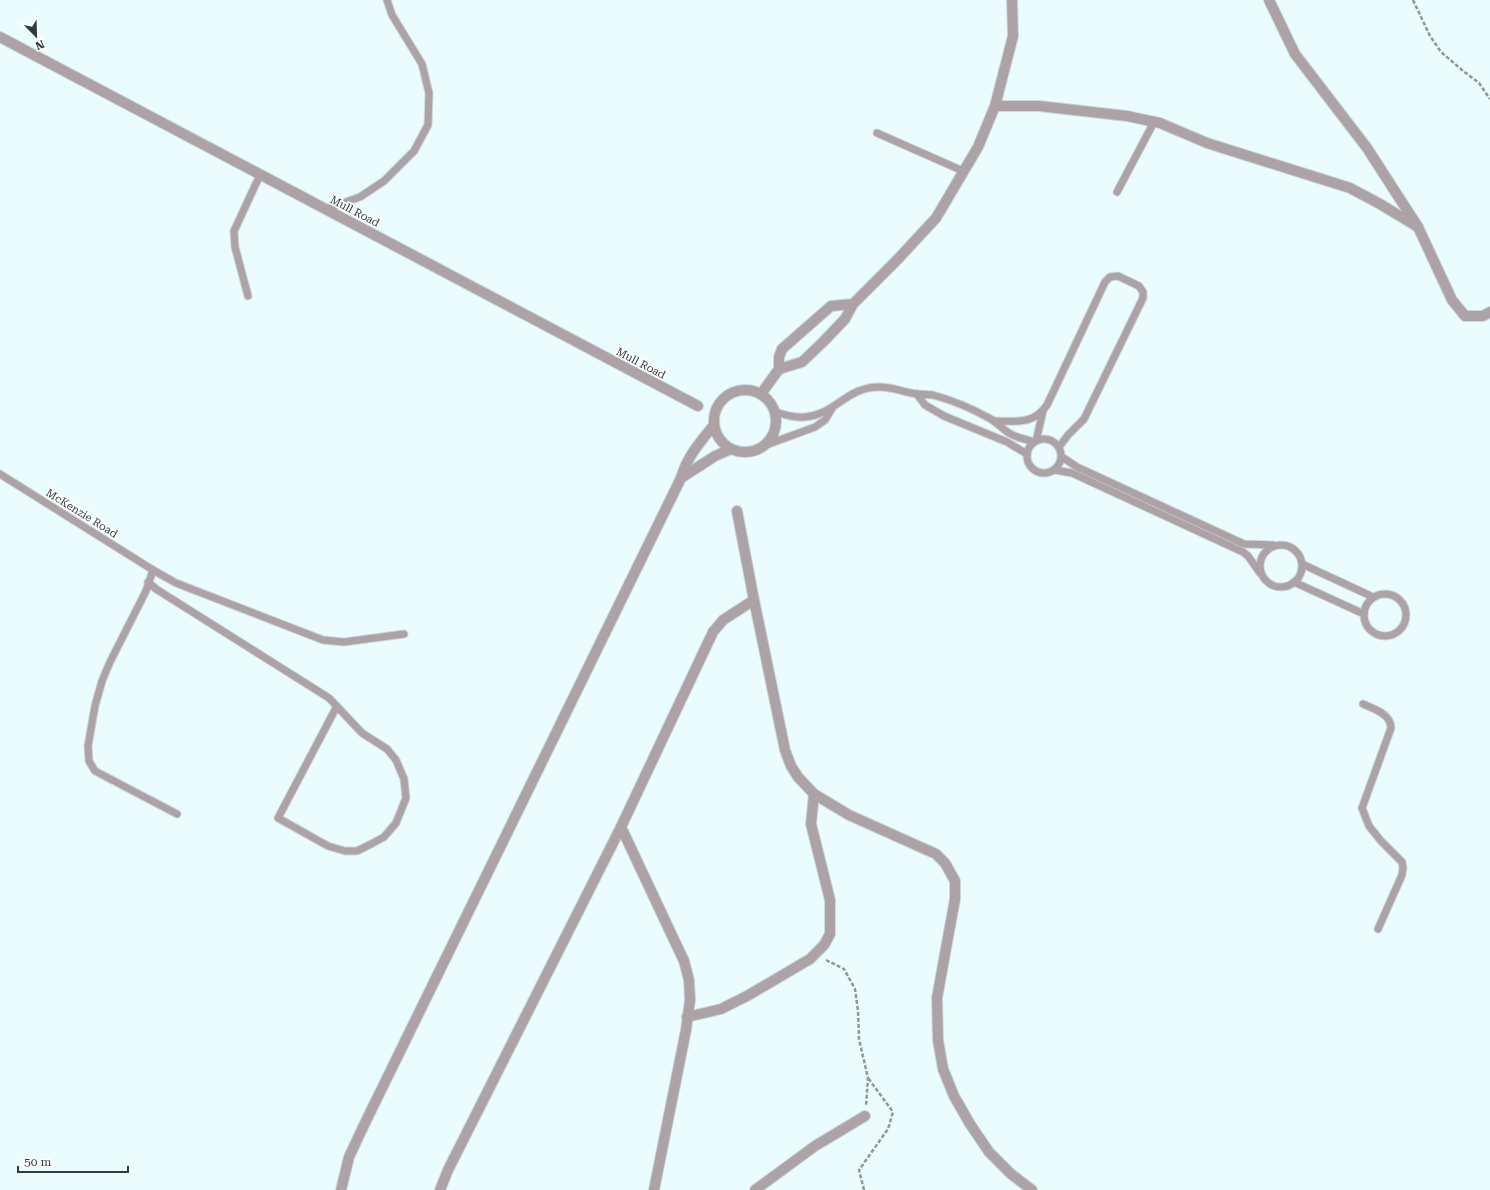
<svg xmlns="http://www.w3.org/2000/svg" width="1490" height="1190" font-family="'Roboto Serif',serif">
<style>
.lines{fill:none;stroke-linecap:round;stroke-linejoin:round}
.lane-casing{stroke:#cad9db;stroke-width:9}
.street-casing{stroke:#cad9db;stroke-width:12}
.path{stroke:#8b999b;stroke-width:2.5;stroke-dasharray:4 2;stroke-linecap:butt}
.lane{stroke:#ada2a5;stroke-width:7}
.street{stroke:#ada2a5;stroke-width:10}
.labels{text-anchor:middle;stroke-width:3.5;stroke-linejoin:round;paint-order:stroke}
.street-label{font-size:11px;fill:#313c3e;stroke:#fff}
</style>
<rect width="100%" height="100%" fill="#ebfcfe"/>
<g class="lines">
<defs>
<g id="lane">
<path d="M877 133 963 171"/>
<path d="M1117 192 1154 122"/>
<path d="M326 209 360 197 384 181 414 151 428 125 429 93 422 64 392 15 387 0"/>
<path d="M248 296 235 247 234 231 260 175"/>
<path d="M917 394 925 405 944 416 1007 442 1027 454"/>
<path d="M775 412C785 415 795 418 805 417 835 415 846 387 879 387 895 387 905 393 918 394 923 395 928 394 933 395 951 400 971 408 987 417 996 421 1001 428 1009 433 1016 438 1026 439 1034 442"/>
<path d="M995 421C1017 421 1033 425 1047 405L1105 282 1110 277 1118 276 1139 286 1143 292V298L1084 419 1068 435 1059 447"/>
<circle cx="1044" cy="456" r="17"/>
<path d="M1036 441 1043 411"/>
<path d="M766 445 815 427 825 420 833 407"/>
<path d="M1062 457 1077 467 1244 544 1273 545"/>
<path d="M1055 470 1072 473 1243 552 1248 556 1260 573"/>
<path d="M0 474 153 570 176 583 323 640 344 642 404 634"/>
<circle cx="1281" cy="566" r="21"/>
<path d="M1302 564 1373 597"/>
<path d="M153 570 146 591 110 662 102 681 95 706 88 746 89 761 95 771 177 814"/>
<path d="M148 582 156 589 329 698 362 733 387 749 396 760 404 779 406 798 396 823 384 837 371 844 357 851H345L328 846 278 818 337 706"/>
<path d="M1294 582 1364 614"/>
<circle cx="1385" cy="615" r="21"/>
<path d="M1363 704C1374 709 1391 714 1391 728L1362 808 1369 826 1381 841 1402 862 1403 868 1402 875 1378 929"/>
</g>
<g id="street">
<path d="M1269 0 1295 54 1367 148 1418 227 1452 300 1465 316H1483L1490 312"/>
<path d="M0 37 698 406"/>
<path d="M995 106H1039L1127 116 1160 123 1207 143 1350 188 1380 204 1418 227"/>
<path d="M779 369 802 362 823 342 845 319 853 304 897 260 936 218 978 147 995 106 1013 36 1012 0"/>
<circle cx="745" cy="421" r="31"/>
<path d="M761 394 779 369V357L782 349 831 306 853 304"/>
<path d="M681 478 715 456 731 449"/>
<path d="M737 511 754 600 785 750 791 766 798 777 814 794 849 815 936 854 945 863 955 881V899L937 998 938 1040 943 1069 954 1096 970 1124 989 1152 1011 1174 1032 1190"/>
<path d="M621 827 684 961 689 980 690 1000 686 1030 654 1190"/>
<path d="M687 1017 721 1009 747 996 810 959 824 945 830 934V900L811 824 814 794"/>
<path d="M341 1190 349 1157 364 1125C469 909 576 694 681 478 687 457 700 442 714 425"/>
<path d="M440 1190 448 1170 621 827 713 632 723 620 754 600"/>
<path d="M755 1190 815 1146 865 1116"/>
</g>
</defs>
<use href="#lane" class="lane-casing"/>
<use href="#street" class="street-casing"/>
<g class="path">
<path d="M1413 0 1430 36 1441 52 1462 70 1479 83 1490 99"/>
<path d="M826 960 844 969 855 989 858 1011 859 1039 868 1078 866 1106"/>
<path d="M864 1190 859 1170 888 1129 893 1112 868 1078"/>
</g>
<use href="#lane" class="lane"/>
<use href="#street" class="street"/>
</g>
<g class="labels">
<g class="street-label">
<text transform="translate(355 211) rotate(28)" y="4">Mull Road</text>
<text transform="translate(641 363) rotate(28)" y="4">Mull Road</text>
<text transform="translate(82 513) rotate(32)" y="4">McKenzie Road</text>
</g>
</g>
<g transform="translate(36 36) rotate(157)" stroke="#ffffff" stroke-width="3" paint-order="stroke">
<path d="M0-3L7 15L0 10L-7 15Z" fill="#313c3e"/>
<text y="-6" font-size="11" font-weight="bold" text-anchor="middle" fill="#313c3e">N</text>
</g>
<path d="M18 1166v6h110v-6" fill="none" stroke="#313c3e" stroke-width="2"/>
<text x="24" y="1166" font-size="12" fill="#313c3e" stroke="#ffffff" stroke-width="3" paint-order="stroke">50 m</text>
</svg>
